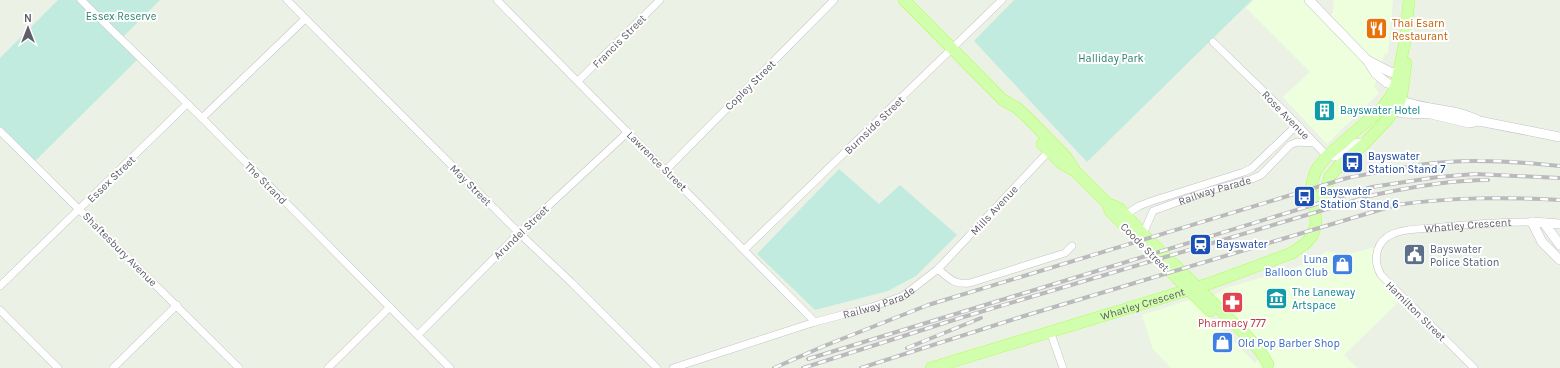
<svg xmlns="http://www.w3.org/2000/svg" width="1560" height="368" font-family="Karla,sans-serif">
<style>
.commercial{fill:#eeffde}
.green{fill:#c1ebdf}
.lines{fill:none;stroke-linecap:round;stroke-linejoin:round}
.minor-casing{stroke:#c3c0c8;stroke-width:8}
.tertiary-casing{stroke:#c3c0c8;stroke-width:10}
.primary-casing{stroke:#b1ff52;stroke-width:12}
.minor{stroke:#fff;stroke-width:7}
.tertiary{stroke:#fff;stroke-width:9}
.primary{stroke:#d1ffae;stroke-width:11}
.rail-casing{stroke:#bab9bb;stroke-width:4}
.rail{stroke:#fff;stroke-width:2.5;stroke-dasharray:8;stroke-linecap:butt}
.labels{text-anchor:middle;stroke-width:4;stroke-linejoin:round;paint-order:stroke}
.park-label{font-size:11px;fill:#2b806e;stroke:#fff}
.food-label{font-size:11px;fill:#c56008;stroke:#fff;text-anchor:start}
.street-label{font-size:11px;fill:#615e68;stroke:#fff}
.culture-label{font-size:11px;fill:#0d838f;stroke:#fff;text-anchor:start}
.transit-label{font-size:11px;fill:#164399;stroke:#fff;text-anchor:start}
.service-label{font-size:11px;fill:#4e5e75;stroke:#fff;text-anchor:start}
.shop-label{font-size:11px;fill:#366cbe;stroke:#fff;text-anchor:end}
.health-label{font-size:11px;fill:#be3a42;stroke:#fff}
</style>
<rect width="100%" height="100%" fill="#ecf1e6"/>
<g class="commercial">
<path d="M1254 0H1309L1328 18 1333 12 1334 0H1393L1388 53 1384 55 1374 87 1379 93 1327 144 1283 97 1310 72 1246 8Z"/>
<path d="M1380 246 1377 268 1402 296 1394 306 1344 355 1358 368H1171L1153 349 1142 315 1192 299 1255 363 1267 350 1213 296 1226 288 1313 262 1326 251 1345 255Z"/>
</g>
<g class="green">
<path d="M58 0H81L85 3 88 0H160L121 39 140 57 32 164 0 131V58Z"/>
<path d="M1014 0H1252L1087 162 974 41Z"/>
<path d="M839 169 879 204 900 185 957 235 916 276 888 291 815 310 757 254Z"/>
</g>
<g class="lines">
<defs>
<g id="minor">
<path d="M81 0 202 118 450 368"/>
<path d="M287 0 519 233 571 282 657 368"/>
<path d="M497 0 815 322"/>
<path d="M1213 42 1283 110 1327 156C1340 161 1347 150 1357 142H1366"/>
<path d="M578 81 660 0"/>
<path d="M202 118 305 19"/>
<path d="M0 131 239 368"/>
<path d="M666 170 834 0"/>
<path d="M1125 215 1139 206 1152 201 1244 172 1252 168 1297 125"/>
<path id="s1" d="M1143 234 1153 211 1205 192 1252 179 1261 175 1290 145 1297 142 1314 143"/>
<path d="M745 249 1002 0"/>
<path d="M938 269C950 279 954 285 970 283L1065 253 1072 246"/>
<path d="M0 286 187 104"/>
<path d="M0 310 58 368"/>
<path d="M1050 331 1063 368"/>
<path d="M418 335 519 233 628 132"/>
<path d="M113 368 177 305"/>
<path d="M328 368 390 307"/>
<path id="s2" d="M673 368 815 322 872 307 903 296 938 269 1049 151"/>
<path id="s3" d="M1474 368 1381 275C1374 263 1374 247 1387 237 1399 229 1418 229 1432 228 1465 225 1499 221 1532 222"/>
</g>
<g id="tertiary">
<path d="M1309 0 1367 60 1376 74 1387 83 1402 87"/>
<path d="M1367 60 1390 72 1404 74"/>
<path d="M1395 98C1421 111 1454 107 1479 121L1560 137"/>
<path d="M1389 106 1394 110 1402 113 1431 114 1469 123 1479 121"/>
<path d="M1532 222 1542 242 1560 260"/>
<path d="M1532 222 1560 224"/>
<path d="M1544 223 1560 245"/>
</g>
<g id="primary">
<path d="M904 0 1003 100 1017 108 1028 118 1066 157 1075 171 1107 203 1120 209 1145 236 1248 337 1260 351 1268 364"/>
<path d="M1042 144 1061 163 1073 170"/>
<path d="M1314 200 1325 193 1330 176 1339 166 1363 145 1388 119 1400 101 1402 94 1406 63"/>
<path d="M1107 203 1110 211 1136 237"/>
<path d="M1165 266 1210 311"/>
<path id="s4" d="M931 368 1211 283 1292 253 1306 243 1312 236 1316 224 1314 200 1310 192 1313 179 1316 170 1327 156 1381 109 1391 96 1396 85 1405 41 1409 0"/>
</g>
</defs>
<use href="#minor" class="minor-casing"/>
<use href="#tertiary" class="tertiary-casing"/>
<use href="#primary" class="primary-casing"/>
<use href="#minor" class="minor"/>
<use href="#tertiary" class="tertiary"/>
<use href="#primary" class="primary"/>
<defs>
<g id="rail">
<path d="M907 348 981 318"/>
<path d="M808 359 1372 187 1438 177 1475 174 1560 178"/>
<path d="M774 368 824 346 928 305 1347 178C1380 172 1413 164 1447 162 1485 159 1522 162 1560 166"/>
<path d="M803 368 960 318 1374 195C1411 187 1450 180 1488 180"/>
<path d="M861 368 1024 316 1396 205C1452 197 1503 197 1560 200"/>
</g>
</defs>
<use href="#rail" class="rail-casing"/>
<use href="#rail" class="rail"/>
</g>
<defs>
<symbol id="restaurant-square" viewBox="-11 -11 22 22"><rect x="-9" y="-9" width="18" height="18" rx="4" fill="#e8710a" stroke="#fff"/><path d="M-5-6h1v4h1v-4h1v4h1v-4h1v5L-1.5 .5V6h-2V.5L-5-1ZM5-6V6H3V1.5H1.5Q1.5-4 5-6Z" fill="#fff"/></symbol>
<symbol id="building-square" viewBox="-11 -11 22 22"><rect x="-9" y="-9" width="18" height="18" rx="4" fill="#0f9aa8" stroke="#fff"/><path d="M-4-6H4V6H1V3H-1V6H-4ZM-2.5-4.3h1.7v1.8h-1.7ZM.8-4.3h1.7v1.8H.8ZM-2.5-1h1.7V.8h-1.7ZM.8-1h1.7V.8H.8Z" fill="#fff"/></symbol>
<symbol id="bus-square" viewBox="-11 -11 22 22"><rect x="-9" y="-9" width="18" height="18" rx="4" fill="#1a4fb4" stroke="#fff"/><path d="M-5-6H5V4H4V6H2V4H-2V6H-4V4H-5ZM-3.5-4V0h7V-4ZM-3.5 1.2v1.5H-2V1.2ZM2 1.2v1.5H3.5V1.2Z" fill="#fff"/></symbol>
<symbol id="station-square" viewBox="-11 -11 22 22"><rect x="-9" y="-9" width="18" height="18" rx="4" fill="#1a4fb4" stroke="#fff"/><path d="M-3-6H3Q5-6 5-4V2Q5 4 3 4L4.5 6H3L1.5 4h-3L-3 6H-4.5L-3 4Q-5 4-5 2V-4Q-5-6-3-6ZM-3.5-4v3h7v-3ZM-3.5 1v1.5H-2V1ZM2 1v1.5H3.5V1Z" fill="#fff"/></symbol>
<symbol id="civic-square" viewBox="-11 -11 22 22"><rect x="-9" y="-9" width="18" height="18" rx="4" fill="#5c6f8a" stroke="#fff"/><path d="M-.6-6.5H3V-4.5H.6V-3L4-1V1h2V6H-6V1h2V-1L-.6-3ZM-1.2 2.5V6h2.4V2.5Z" fill="#fff"/></symbol>
<symbol id="shop-square" viewBox="-11 -11 22 22"><rect x="-9" y="-9" width="18" height="18" rx="4" fill="#3f7fe0" stroke="#fff"/><path d="M-5-2.5h2.3a2.7 3.5 0 0 1 5.4 0H5L5.5 6h-11ZM-1.5-2.5h3a1.5 2.3 0 0 0-3 0Z" fill="#fff"/></symbol>
<symbol id="museum-square" viewBox="-11 -11 22 22"><rect x="-9" y="-9" width="18" height="18" rx="4" fill="#0f9aa8" stroke="#fff"/><path d="M0-6L6-3V-2H-6V-3ZM-5-1h2V3h-2ZM-1-1h2V3h-2ZM3-1h2V3H3ZM-6 4H6V6H-6Z" fill="#fff"/></symbol>
<symbol id="pharmacy-square" viewBox="-11 -11 22 22"><rect x="-9" y="-9" width="18" height="18" rx="4" fill="#e0444e" stroke="#fff"/><path d="M-2-6h4v4h4v4h-4v4h-4v-4h-4v-4h4Z" fill="#fff"/></symbol>
</defs>
<g fill-rule="evenodd">
<use href="#restaurant-square" x="1364" y="16" width="25" height="25"/>
<use href="#building-square" x="1312" y="98" width="25" height="25"/>
<use href="#bus-square" x="1340" y="150" width="25" height="25"/>
<use href="#bus-square" x="1292" y="184" width="25" height="25"/>
<use href="#station-square" x="1188" y="232" width="25" height="25"/>
<use href="#civic-square" x="1402" y="242" width="25" height="25"/>
<use href="#shop-square" x="1330" y="252" width="25" height="25"/>
<use href="#museum-square" x="1264" y="286" width="25" height="25"/>
<use href="#pharmacy-square" x="1220" y="290" width="25" height="25"/>
<use href="#shop-square" x="1210" y="330" width="25" height="25"/>
</g>
<g class="labels">
<g class="park-label">
<text x="121" y="20">Essex Reserve</text>
<text x="1111" y="62">Halliday Park</text>
</g>
<g class="food-label">
<text x="1392" y="27">Thai Esarn<tspan x="1392" dy="13">Restaurant</tspan></text>
</g>
<g class="street-label">
<text transform="translate(619 41) rotate(-45)" y="4">Francis Street</text>
<text transform="translate(750 85) rotate(-45)" y="4">Copley Street</text>
<text transform="translate(1286 115) rotate(46)" y="4">Rose Avenue</text>
<text transform="translate(874 125) rotate(-44)" y="4">Burnside Street</text>
<text transform="translate(657 161) rotate(45)" y="4">Lawrence Street</text>
<text transform="translate(111 179) rotate(-44)" y="4">Essex Street</text>
<text transform="translate(266 183) rotate(45)" y="4">The Strand</text>
<text transform="translate(471 185) rotate(45)" y="4">May Street</text>
<text dy="4" stroke="none"><textPath href="#s1" startOffset="90">Railway Parade</textPath></text>
<text transform="translate(994 210) rotate(-47)" y="4">Mills Avenue</text>
<text dy="4" stroke="none"><textPath href="#s3" startOffset="256">Whatley Crescent</textPath></text>
<text transform="translate(521 232) rotate(-44)" y="4">Arundel Street</text>
<text transform="translate(1145 247) rotate(45)" y="4">Coode Street</text>
<text transform="translate(120 249) rotate(45)" y="4">Shaftesbury Avenue</text>
<text dy="4" stroke="none"><textPath href="#s2" startOffset="216">Railway Parade</textPath></text>
<text dy="4" stroke="none"><textPath href="#s4" startOffset="221">Whatley Crescent</textPath></text>
<text transform="translate(1416 311) rotate(45)" y="4">Hamilton Street</text>
</g>
<g class="culture-label">
<text x="1340" y="114">Bayswater Hotel</text>
<text x="1292" y="296">The Laneway<tspan x="1292" dy="13">Artspace</tspan></text>
</g>
<g class="transit-label">
<text x="1368" y="160">Bayswater<tspan x="1368" dy="13">Station Stand 7</tspan></text>
<text x="1320" y="195">Bayswater<tspan x="1320" dy="13">Station Stand 6</tspan></text>
<text x="1216" y="248">Bayswater</text>
</g>
<g class="service-label">
<text x="1430" y="253">Bayswater<tspan x="1430" dy="13">Police Station</tspan></text>
</g>
<g class="shop-label">
<text x="1328" y="263">Luna<tspan x="1328" dy="13">Balloon Club</tspan></text>
<text x="1238" y="347" text-anchor="start">Old Pop Barber Shop</text>
</g>
<g class="health-label">
<text x="1232" y="327">Pharmacy 777</text>
</g>
</g>
<g transform="translate(28 28)" stroke="#ffffff" stroke-width="3" paint-order="stroke">
<path d="M0-3L7 15L0 10L-7 15Z" fill="#615e68"/>
<text y="-6" font-size="11" font-weight="bold" text-anchor="middle" fill="#615e68">N</text>
</g>
</svg>
